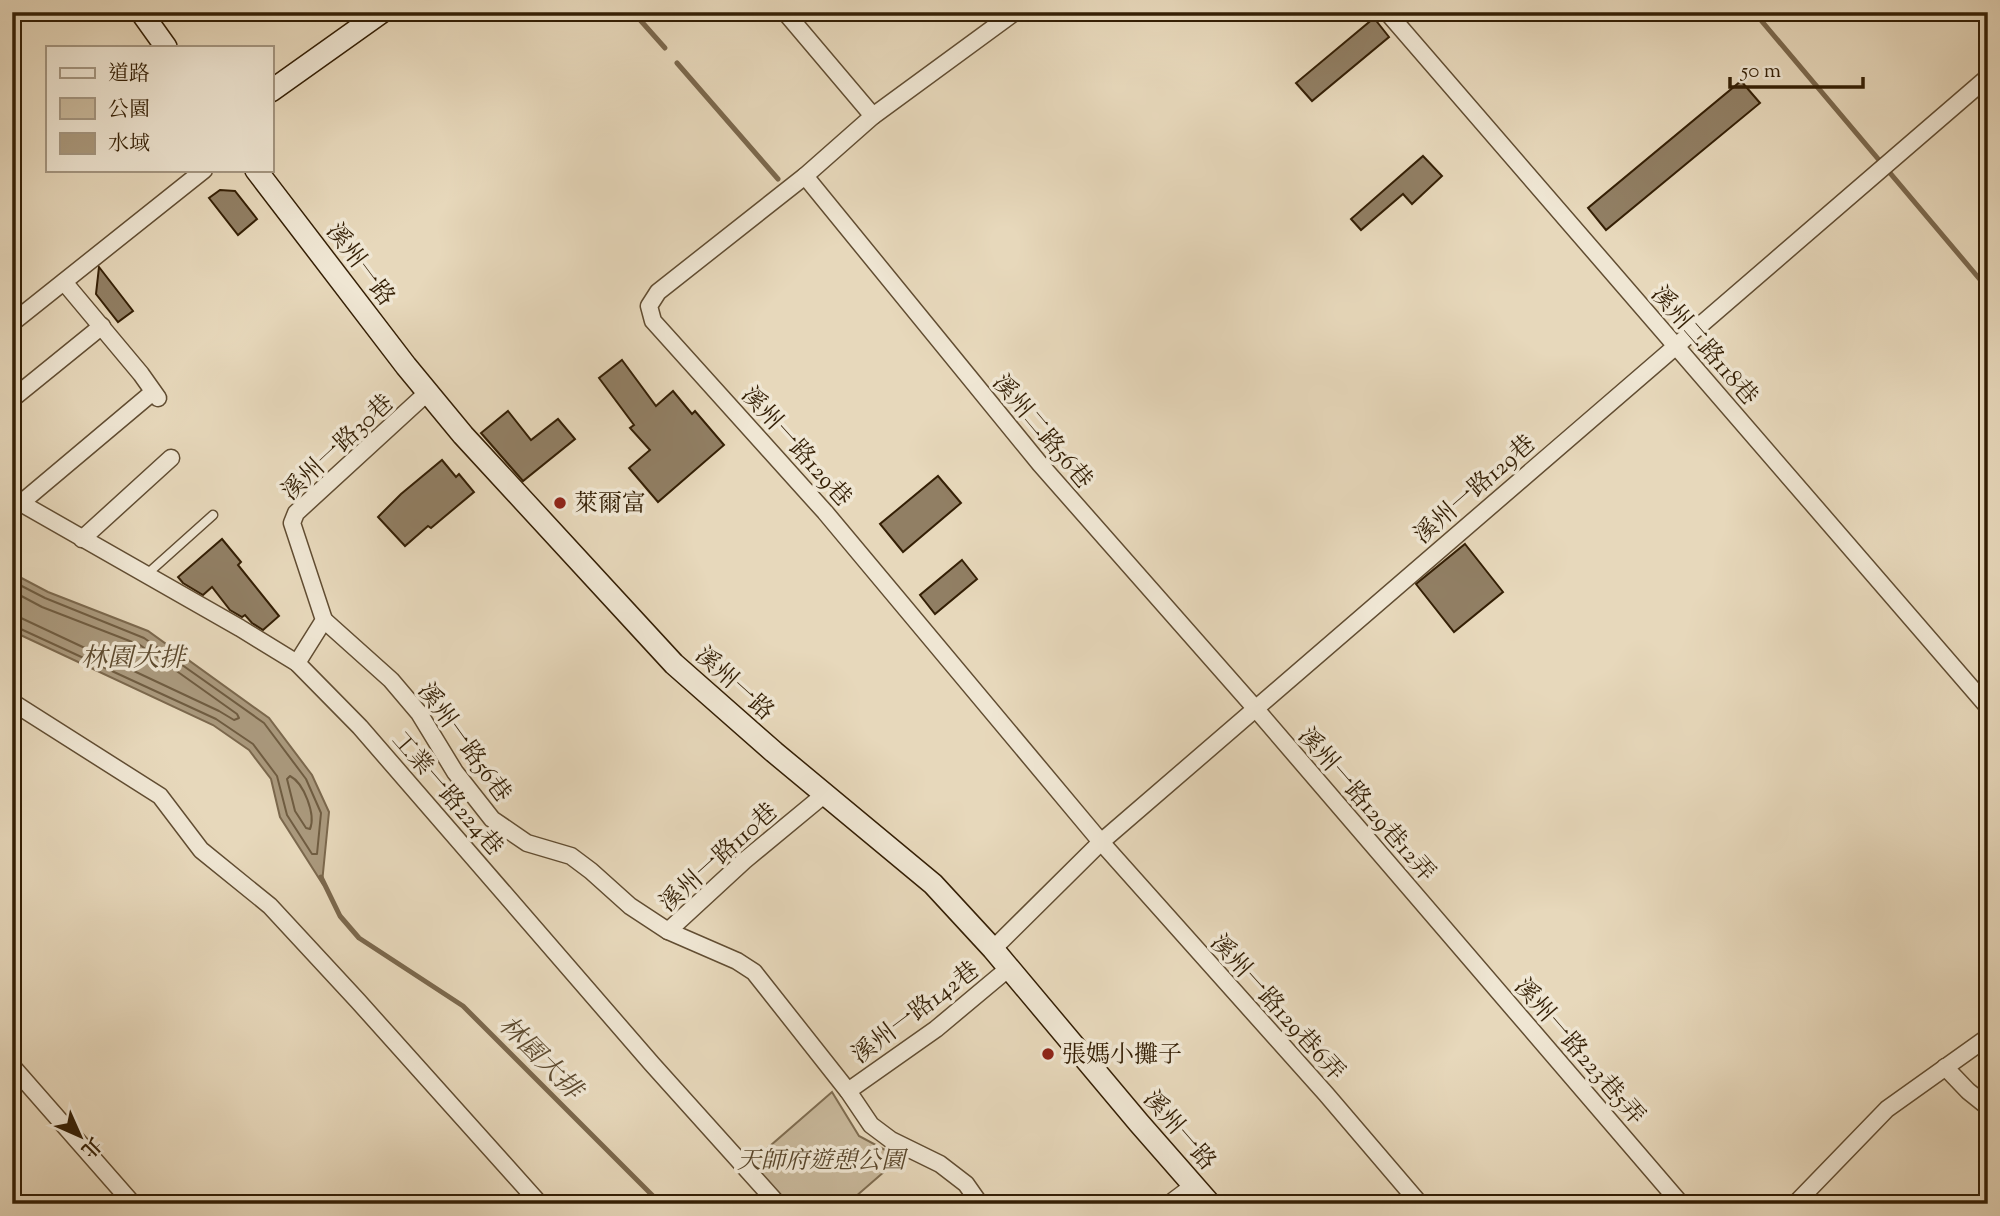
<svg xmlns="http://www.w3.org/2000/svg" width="2000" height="1216" font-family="'Sorts Mill Goudy','Noto Serif TC',serif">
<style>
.green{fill:#c9b99c;stroke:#7e6c50;stroke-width:2}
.water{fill:#aa997d;stroke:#7b684d;stroke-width:2}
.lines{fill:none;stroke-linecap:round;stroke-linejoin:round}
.shore{stroke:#6f5c41;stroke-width:2}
.stream{stroke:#7b684d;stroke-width:5}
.building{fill:#917f64;stroke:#341f05;stroke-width:2}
.lane-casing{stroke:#614d32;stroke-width:11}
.street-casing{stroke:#614d32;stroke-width:19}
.secondary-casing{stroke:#341f05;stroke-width:24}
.lane{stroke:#efe6d3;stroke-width:8}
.street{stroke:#efe6d3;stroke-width:16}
.secondary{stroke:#efe6d3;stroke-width:21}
.poi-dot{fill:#8f2418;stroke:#efe6d3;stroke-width:2.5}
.labels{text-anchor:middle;stroke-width:7;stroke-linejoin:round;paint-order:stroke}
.street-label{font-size:24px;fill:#341f05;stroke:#efe6d3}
.poi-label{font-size:24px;fill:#341f05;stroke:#efe6d3;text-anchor:start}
.park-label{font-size:24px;font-style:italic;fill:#59462b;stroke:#efe6d3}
.water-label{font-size:26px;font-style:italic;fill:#5d4a2f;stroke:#efe6d3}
</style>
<rect width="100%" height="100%" fill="#e7d8bb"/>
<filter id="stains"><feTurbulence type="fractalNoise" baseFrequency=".00286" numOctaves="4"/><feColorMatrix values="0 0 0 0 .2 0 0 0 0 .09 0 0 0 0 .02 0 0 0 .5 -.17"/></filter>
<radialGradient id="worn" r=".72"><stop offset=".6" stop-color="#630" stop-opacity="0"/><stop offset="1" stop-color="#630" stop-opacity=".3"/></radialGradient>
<path class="green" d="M832 1092 859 1136 900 1158 847 1204H782L747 1166Z"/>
<path class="water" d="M12 573 48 592 148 631 269 718 312 775 329 812 322 883 280 817 271 779 249 750 213 725 12 631Z"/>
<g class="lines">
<g class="shore">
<path d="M12 581 45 598 144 638 264 723 306 779 321 813 317 854H312L287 815 277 776 253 744 216 719 12 625"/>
<path d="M12 591 42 607 140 645 237 714 239 718 234 720 219 711 21 618 12 616"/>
<path d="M290 776C304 783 316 815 310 829L306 828 295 811 287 779Z"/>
</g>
<g class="stream">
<path d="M633 12 665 48"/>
<path d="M1754 12 1988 289"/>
<path d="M677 63 778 179"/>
<path d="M321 877 340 916 359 938 463 1006 661 1204"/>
</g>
</g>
<g class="building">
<path d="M1374 18 1389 37 1312 101 1296 83Z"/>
<path d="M1741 81 1760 103 1606 230 1588 208Z"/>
<path d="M1423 156 1442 176 1412 204 1403 194 1361 230 1351 219Z"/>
<path d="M220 190 235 191 257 219 238 235 209 198Z"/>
<path d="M99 267 133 311 118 322 96 294Z"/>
<path d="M622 360 656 406 673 391 692 414 695 411 724 445 658 502 629 468 650 450 630 428 634 425 599 378Z"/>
<path d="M508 411 531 440 558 419 575 439 523 481 481 433Z"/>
<path d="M442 460 456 477 459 474 474 492 431 528 428 526 405 546 378 517 401 494Z"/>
<path d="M938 476 961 503 903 552 880 524Z"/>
<path d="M222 539 241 562 238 565 279 616 263 630 252 623 245 615 242 617 230 610 212 587 203 595 183 583 178 577Z"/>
<path d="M1465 544 1503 592 1454 632 1416 584Z"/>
<path d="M962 560 977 579 935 614 920 595Z"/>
</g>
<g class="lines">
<defs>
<path id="lane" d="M146 575 213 515"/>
<g id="street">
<path d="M785 12 873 116"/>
<path d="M1015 12 873 116 805 176 658 292 649 306 653 321 825 512 1101 842 1326 1094 1420 1204"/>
<path d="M1387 12 1988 707"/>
<path d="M805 176 1040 464 1255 708 1681 1204"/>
<path d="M64 282 141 374 158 398"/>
<path d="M12 323 204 170"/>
<path d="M12 399 102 326"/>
<path d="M12 498 240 628 297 663 360 727 652 1064 778 1204"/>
<path d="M21 503 153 392"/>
<path d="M82 539 171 458"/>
<path d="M324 620 391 680 419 713 455 772 492 819 527 843 571 856 591 871 630 906 668 931 737 961 754 972 848 1091 871 1125 891 1140 940 1164 966 1184 980 1204"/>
<path d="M297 663 324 620 292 523 296 513 428 392"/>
<path d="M12 702 160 796 201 850 270 906 358 1001 540 1204"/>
<path d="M668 931 744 861 825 794"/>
<path d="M993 949 1101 842 1988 77"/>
<path d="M12 1066 133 1204"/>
<path d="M1945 1067 1968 1091 1988 1107"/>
<path d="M848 1091 936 1029 1009 968"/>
<path d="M1169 1204 1193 1186"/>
<path d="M1795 1204 1887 1109 1988 1037"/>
</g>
<g id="secondary">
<path d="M141 12 166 47"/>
<path d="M271 91 382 12"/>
<path d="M256 170 406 366 463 435 674 664 774 752 933 884 993 949 1139 1123 1210 1204"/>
</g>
</defs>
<use href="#lane" class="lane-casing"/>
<use href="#street" class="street-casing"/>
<use href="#secondary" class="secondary-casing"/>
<use href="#lane" class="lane"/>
<use href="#street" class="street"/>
<use href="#secondary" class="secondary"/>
</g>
<g class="poi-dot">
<circle cx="560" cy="503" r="7"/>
<circle cx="1048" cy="1054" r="7"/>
</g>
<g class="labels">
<g class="street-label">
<text transform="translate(361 264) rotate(53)" y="8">溪州一路</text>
<text transform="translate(1705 345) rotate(49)" y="8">溪州二路118巷</text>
<text transform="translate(1043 431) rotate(50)" y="8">溪州二路56巷</text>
<text transform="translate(797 446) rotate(48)" y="8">溪州一路129巷</text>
<text transform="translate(337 447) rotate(-43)" y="8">溪州一路30巷</text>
<text transform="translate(1474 489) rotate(-41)" y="8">溪州一路129巷</text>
<text transform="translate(735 683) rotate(42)" y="8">溪州一路</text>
<text transform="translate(465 742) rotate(54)" y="8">溪州一路56巷</text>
<text transform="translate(448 793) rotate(49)" y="8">工業一路224巷</text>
<text transform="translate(1367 804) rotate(49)" y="8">溪州一路129巷12弄</text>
<text transform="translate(718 857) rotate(-42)" y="8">溪州一路110巷</text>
<text transform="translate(1278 1007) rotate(48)" y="8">溪州一路129巷6弄</text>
<text transform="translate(915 1012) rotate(-37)" y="8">溪州一路142巷</text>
<text transform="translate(1580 1051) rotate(49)" y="8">溪州一路223巷5弄</text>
<text transform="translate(1180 1130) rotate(49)" y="8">溪州一路</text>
</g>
<g class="poi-label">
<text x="574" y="511">萊爾富</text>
<text x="1062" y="1062">張媽小攤子</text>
</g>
<g class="park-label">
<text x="821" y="1168">天師府遊憩公園</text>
</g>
<g class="water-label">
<text x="133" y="666">林園大排</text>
<text transform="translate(541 1057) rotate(45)" y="9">林園大排</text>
</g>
</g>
<rect width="2000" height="1216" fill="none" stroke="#e7d8bb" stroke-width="42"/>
<rect x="14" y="14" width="1972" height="1188" fill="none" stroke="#341f05" stroke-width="3.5"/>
<rect x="21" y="21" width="1958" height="1174" fill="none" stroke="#341f05" stroke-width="2"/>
<rect x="46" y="46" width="228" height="126" fill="#efe6d3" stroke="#a49681" stroke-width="2"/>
<rect x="60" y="68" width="35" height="10" fill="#efe6d3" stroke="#a49681" stroke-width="2"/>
<text x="108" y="80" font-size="21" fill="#341f05">道路</text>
<rect x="60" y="98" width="35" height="21" fill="#c9b99c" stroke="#a49681" stroke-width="2"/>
<text x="108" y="116" font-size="21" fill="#341f05">公園</text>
<rect x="60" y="133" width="35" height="21" fill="#aa997d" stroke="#a49681" stroke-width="2"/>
<text x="108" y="150" font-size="21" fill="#341f05">水域</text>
<g transform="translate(80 1136) rotate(135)" stroke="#efe6d3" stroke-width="5" paint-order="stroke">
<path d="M0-5L12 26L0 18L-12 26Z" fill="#341f05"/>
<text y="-10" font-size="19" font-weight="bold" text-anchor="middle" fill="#341f05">北</text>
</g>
<path d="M1730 77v10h133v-10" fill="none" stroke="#341f05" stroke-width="3.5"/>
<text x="1741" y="77" font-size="21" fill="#341f05" stroke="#efe6d3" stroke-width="5" paint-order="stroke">50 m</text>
<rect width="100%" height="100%" filter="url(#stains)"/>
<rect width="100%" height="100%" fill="url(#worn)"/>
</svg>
